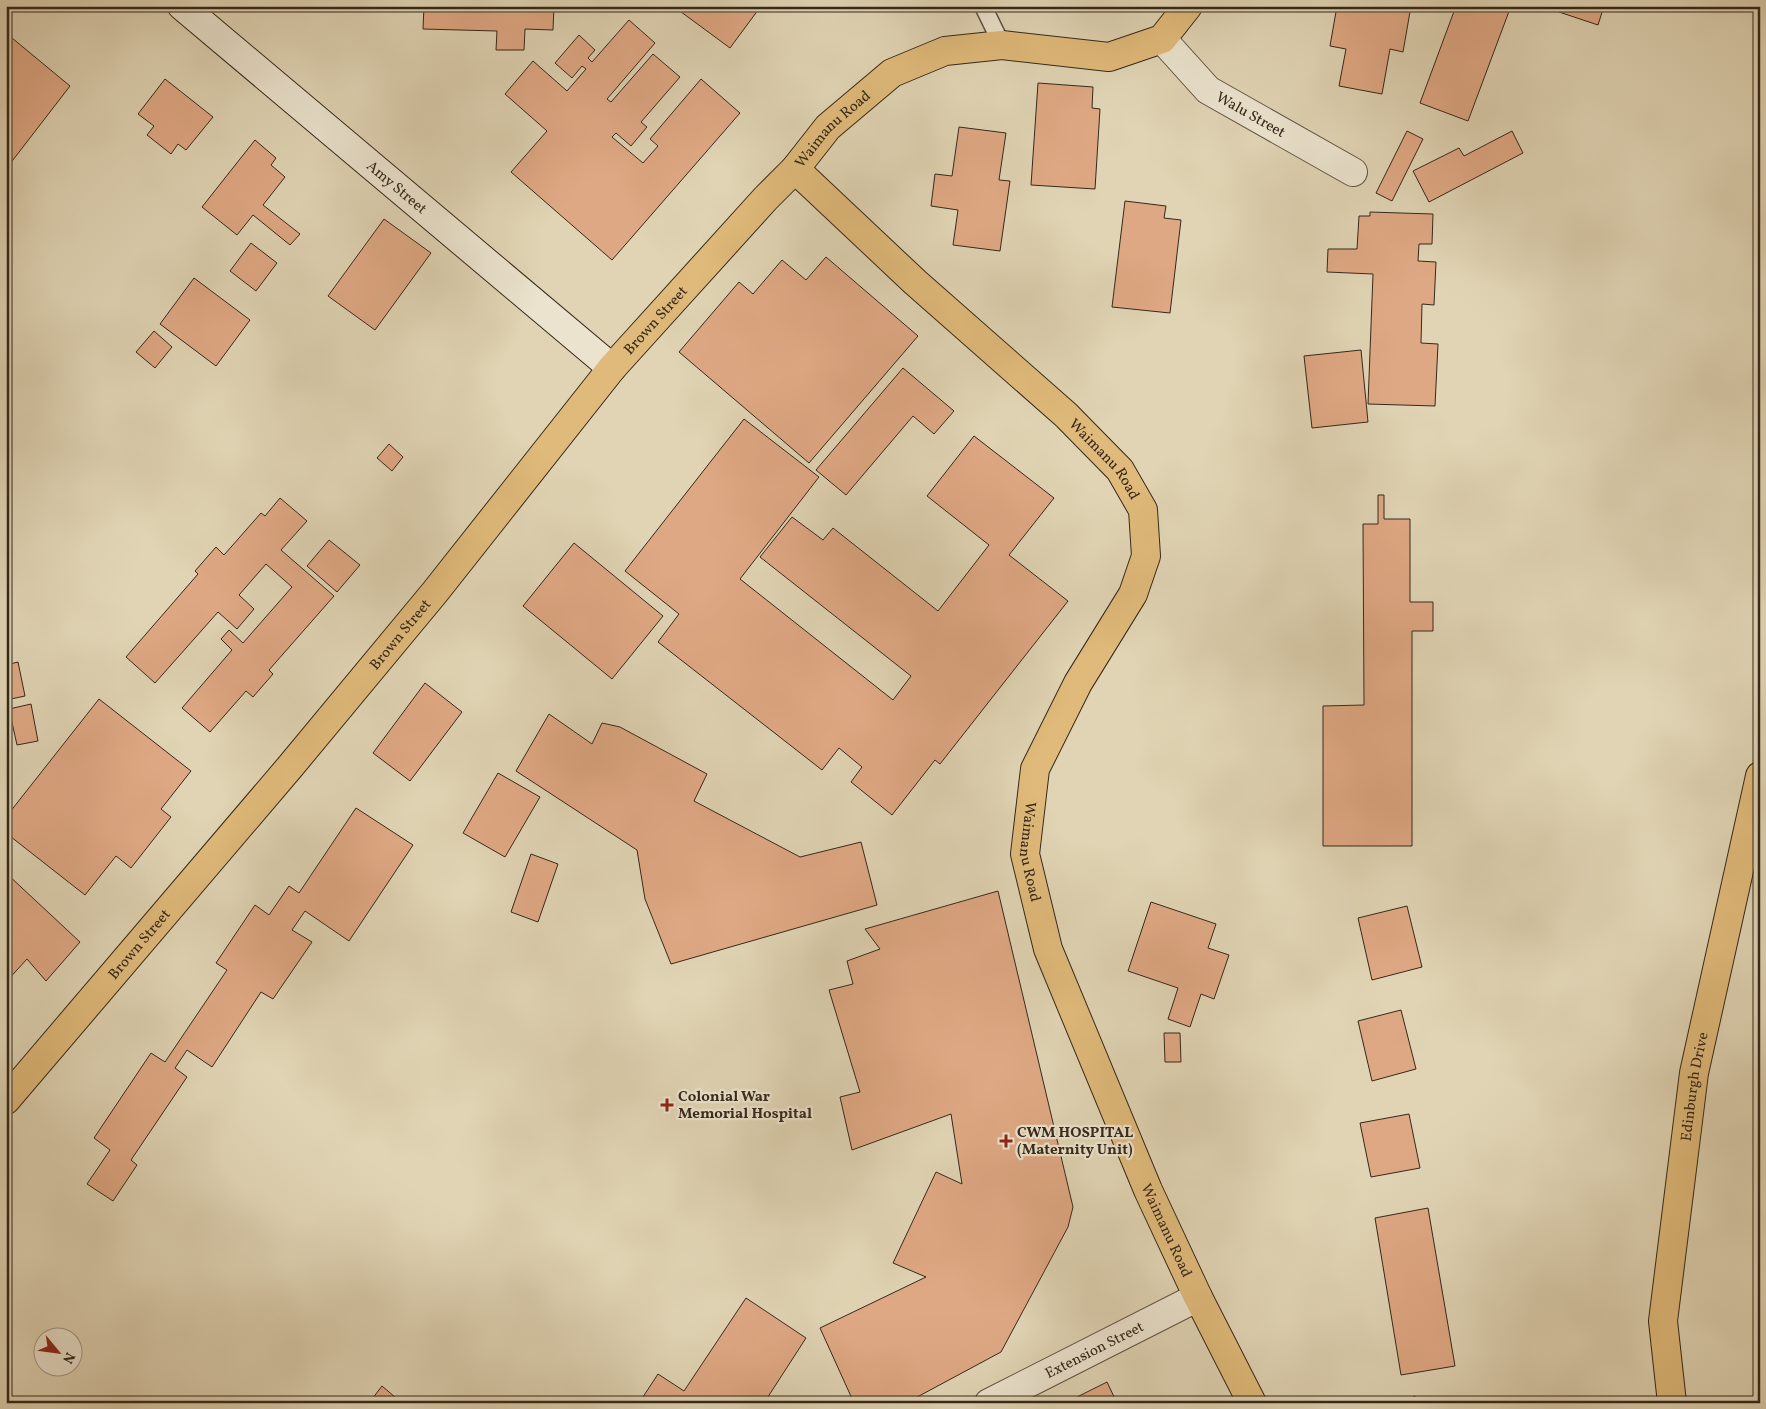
<svg xmlns="http://www.w3.org/2000/svg" width="1766" height="1409" font-family="Vollkorn,serif">
<style>
.building{fill:#dfa884;stroke:#35281a}
.lines{fill:none;stroke-linecap:round;stroke-linejoin:round}
.service-casing{stroke:#605340;stroke-width:19}
.minor-casing{stroke:#605340;stroke-width:30}
.secondary-casing{stroke:#35281a;stroke-width:30}
.primary-casing{stroke:#35281a;stroke-width:30}
.trunk-casing{stroke:#35281a;stroke-width:30}
.service{stroke:#ebe3ce;stroke-width:16}
.minor{stroke:#ebe3ce;stroke-width:28}
.secondary{stroke:#ebe3ce;stroke-width:28}
.primary{stroke:#e0ba7a;stroke-width:28}
.trunk{stroke:#e0ba7a;stroke-width:28}
.poi-dot{fill:#8f2418;stroke:#ebe3ce;stroke-width:2}
.labels{text-anchor:middle;stroke-width:4.5;stroke-linejoin:round;paint-order:stroke}
.street-label{font-size:15px;fill:#35281a;stroke:#ebe3ce}
.poi-label{font-size:15px;font-weight:bold;fill:#35281a;stroke:#ebe3ce;text-anchor:start}
</style>
<rect width="100%" height="100%" fill="#e0d4b4"/>
<filter id="stains"><feTurbulence type="fractalNoise" baseFrequency=".004" numOctaves="4"/><feColorMatrix values="0 0 0 0 .2 0 0 0 0 .09 0 0 0 0 .02 0 0 0 .5 -.17"/></filter>
<radialGradient id="worn" r=".72"><stop offset=".6" stop-color="#630" stop-opacity="0"/><stop offset="1" stop-color="#630" stop-opacity=".3"/></radialGradient>
<!-- building -->
<path class="building" d="M424,6H554L553,30L525,29L524,50H496L497,31L423,29Z
M673,6H761L730,48Z
M1337,6H1411L1403,52L1390,49L1382,94L1339,86L1346,49L1330,46Z
M1456,6H1511L1468,121L1420,103Z
M1541,6H1604L1598,25Z
M629,20L655,43L607,99L611,102L653,54L680,77L641,122L647,127L631,146L616,133L612,137L643,163L658,146L650,139L701,79L740,113L612,260L511,172L547,131L505,94L533,61L567,91L586,69L582,66L572,78L555,63L579,35L595,50L588,58L592,62Z
M6,33L70,86L6,169Z
M165,79L213,117L186,150L178,144L171,154L147,135L154,126L138,114Z
M1038,83L1093,87L1092,108L1100,109L1095,189L1031,185Z
M959,127L1006,133L999,180L1010,181L1000,251L953,245L958,210L931,206L935,174L952,176Z
M1407,131L1423,139L1392,201L1376,193Z
M1512,131L1523,153L1429,202L1413,171L1459,148L1464,156Z
M255,140L276,158L271,165L285,177L263,205L300,234L290,245L253,215L237,235L202,207Z
M1125,201L1166,206L1164,218L1181,220L1170,313L1112,307Z
M1370,212L1433,214L1432,244H1419L1418,261L1436,262L1434,305L1422,304L1421,343L1438,344L1435,406L1368,404L1373,274L1327,272L1328,249H1357L1359,216H1370Z
M384,219L431,253L375,330L328,296Z
M251,243L277,263L256,291L230,271Z
M826,257L918,336L809,463L679,352L739,282L753,294L782,260L806,280Z
M194,278L250,320L216,366L160,324Z
M154,331L172,347L155,368L136,352Z
M1361,350L1368,422L1312,428L1304,356Z
M903,368L954,411L934,434L913,416L846,495L816,470Z
M744,419L819,477L740,579L893,700L911,676L760,557L792,517L823,540L833,528L938,611L989,545L927,496L974,436L1054,498L1009,555L1068,601L940,764L935,760L892,815L851,782L862,767L839,748L822,770L658,642L679,614L625,571Z
M389,444L403,457L392,471L377,458Z
M1378,495H1384V519H1410V602H1433V631H1412V846H1323V706L1364,705L1363,524H1378Z
M280,498L307,521L281,550L334,596L269,670L273,674L253,697L246,691L210,732L182,708L232,650L221,639L229,630L243,643L292,587L266,564L239,595L254,609L237,629L218,612L155,683L126,657L198,574L195,571L216,547L224,555L261,513L265,516Z
M329,540L360,565L337,592L307,566Z
M574,543L663,616L612,679L523,606Z
M18,662L25,696L6,700V665Z
M425,683L462,712L410,781L373,753Z
M99,699L191,771L161,809L171,817L131,868L116,856L85,895L6,833V817Z
M31,704L38,741L17,745L9,709Z
M549,714L592,744L602,723L620,727L707,774L694,801L800,857L861,842L877,905L671,964L645,899L637,850L516,771Z
M498,773L540,797L505,857L463,833Z
M356,808L413,845L349,941L305,911L292,930L312,942L273,999L261,992L212,1067L187,1050L175,1068L187,1077L131,1160L137,1165L113,1201L87,1184L110,1150L94,1138L151,1053L165,1062L227,970L216,963L255,905L269,915L289,886L299,893Z
M531,854L558,864L538,922L511,912Z
M6,873L80,942L46,981L27,959L6,982Z
M998,891L1073,1207L1068,1227L1001,1352L906,1403H854L820,1328L926,1277L893,1263L936,1172L962,1184L951,1114L852,1150L840,1097L860,1092L829,990L853,984L847,961L880,949L865,929Z
M1151,902L1216,924L1208,948L1229,955L1214,999L1201,994L1190,1027L1168,1019L1178,988L1128,971Z
M1407,906L1422,967L1372,980L1358,918Z
M1401,1010L1416,1069L1372,1081L1358,1021Z
M1164,1033H1180L1181,1062H1165Z
M1409,1114L1420,1168L1371,1177L1360,1123Z
M1428,1208L1455,1366L1401,1375L1375,1218Z
M746,1298L806,1338L764,1403H639L658,1374L684,1391Z
M1107,1382L1117,1403H1080L1077,1397Z
M382,1386L402,1403H369Z
M1414,1396L1426,1403H1410Z"/>
<g class="lines">
<!-- service casing -->
<g class="service-casing">
<path id="service" d="M983,6L1002,45"/>
</g>
<!-- minor casing -->
<g class="minor-casing">
<g id="minor">
<path id="s1" d="M1162,39L1208,90L1353,172"/>
<path id="s2" d="M989,1403L1198,1297"/>
</g>
</g>
<!-- secondary casing -->
<g class="secondary-casing">
<g id="secondary">
<path id="s3" d="M182,6L612,368"/>
</g>
</g>
<!-- primary casing -->
<g class="primary-casing">
<g id="primary">
<path id="s4" d="M795,169L915,282L1066,415L1120,470L1143,510L1146,556L1133,594L1078,683L1035,769L1025,854L1048,949L1148,1190L1198,1297L1252,1403"/>
<path id="s5" d="M6,1100L289,768L435,592L612,368L766,198L795,169L828,127L892,73L945,51L1002,45L1109,57L1162,39L1188,6"/>
</g>
</g>
<!-- trunk casing -->
<g class="trunk-casing">
<g id="trunk">
<path id="s6" d="M1672,1403L1663,1321L1694,1073L1760,776"/>
</g>
</g>
<!-- service -->
<use href="#service" class="service"/>
<!-- minor -->
<use href="#minor" class="minor"/>
<!-- secondary -->
<use href="#secondary" class="secondary"/>
<!-- primary -->
<use href="#primary" class="primary"/>
<!-- trunk -->
<use href="#trunk" class="trunk"/>
</g>
<!-- markers -->
<g class="poi-dot">
<path d="M664.5 1097.5h5v5h5v5h-5v5h-5v-5h-5v-5h5z"/>
<path d="M1003.5 1133.5h5v5h5v5h-5v5h-5v-5h-5v-5h5z"/>
</g>
<g class="labels">
<!-- street labels -->
<g class="street-label">
<text dy="5" stroke="none"><textPath href="#s1" startOffset="118">Walu Street</textPath></text>
<text dy="5" stroke="none"><textPath href="#s5" startOffset="1276">Waimanu Road</textPath></text>
<text dy="5" stroke="none"><textPath href="#s3" startOffset="281">Amy Street</textPath></text>
<text dy="5" stroke="none"><textPath href="#s5" startOffset="1015">Brown Street</textPath></text>
<text dy="5" stroke="none"><textPath href="#s4" startOffset="425">Waimanu Road</textPath></text>
<text dy="5" stroke="none"><textPath href="#s5" startOffset="610">Brown Street</textPath></text>
<text dy="5" stroke="none"><textPath href="#s4" startOffset="860">Waimanu Road</textPath></text>
<text dy="5" stroke="none"><textPath href="#s5" startOffset="205">Brown Street</textPath></text>
<text dy="5" stroke="none"><textPath href="#s6" startOffset="319">Edinburgh Drive</textPath></text>
<text dy="5" stroke="none"><textPath href="#s4" startOffset="1265">Waimanu Road</textPath></text>
<text dy="5" stroke="none"><textPath href="#s2" startOffset="118">Extension Street</textPath></text>
</g>
<!-- poi labels -->
<g class="poi-label">
<text x="678" y="1101">Colonial War<tspan x="678" dy="17">Memorial Hospital</tspan></text>
<text x="1017" y="1137">CWM HOSPITAL<tspan x="1017" dy="17">(Maternity Unit)</tspan></text>
</g>
</g>
<!-- margin -->
<rect width="1766" height="1409" fill="none" stroke="#e0d4b4" stroke-width="25"/>
<rect x="8" y="8" width="1751" height="1394" fill="none" stroke="#35281a" stroke-width="2.5"/>
<rect x="12" y="12" width="1741" height="1384" fill="none" stroke="#35281a"/>
<!-- north arrow -->
<g transform="translate(58 1352) rotate(119)"><circle r="24" fill="#ebe3ce" stroke="#a29886"/>
<path d="M0-4L9 19L0 12L-9 19Z" fill="#8f2418"/>
<text y="-8" font-size="14" font-weight="bold" text-anchor="middle" fill="#35281a">N</text>
</g>
<rect width="100%" height="100%" filter="url(#stains)"/>
<rect width="100%" height="100%" fill="url(#worn)"/>
</svg>
